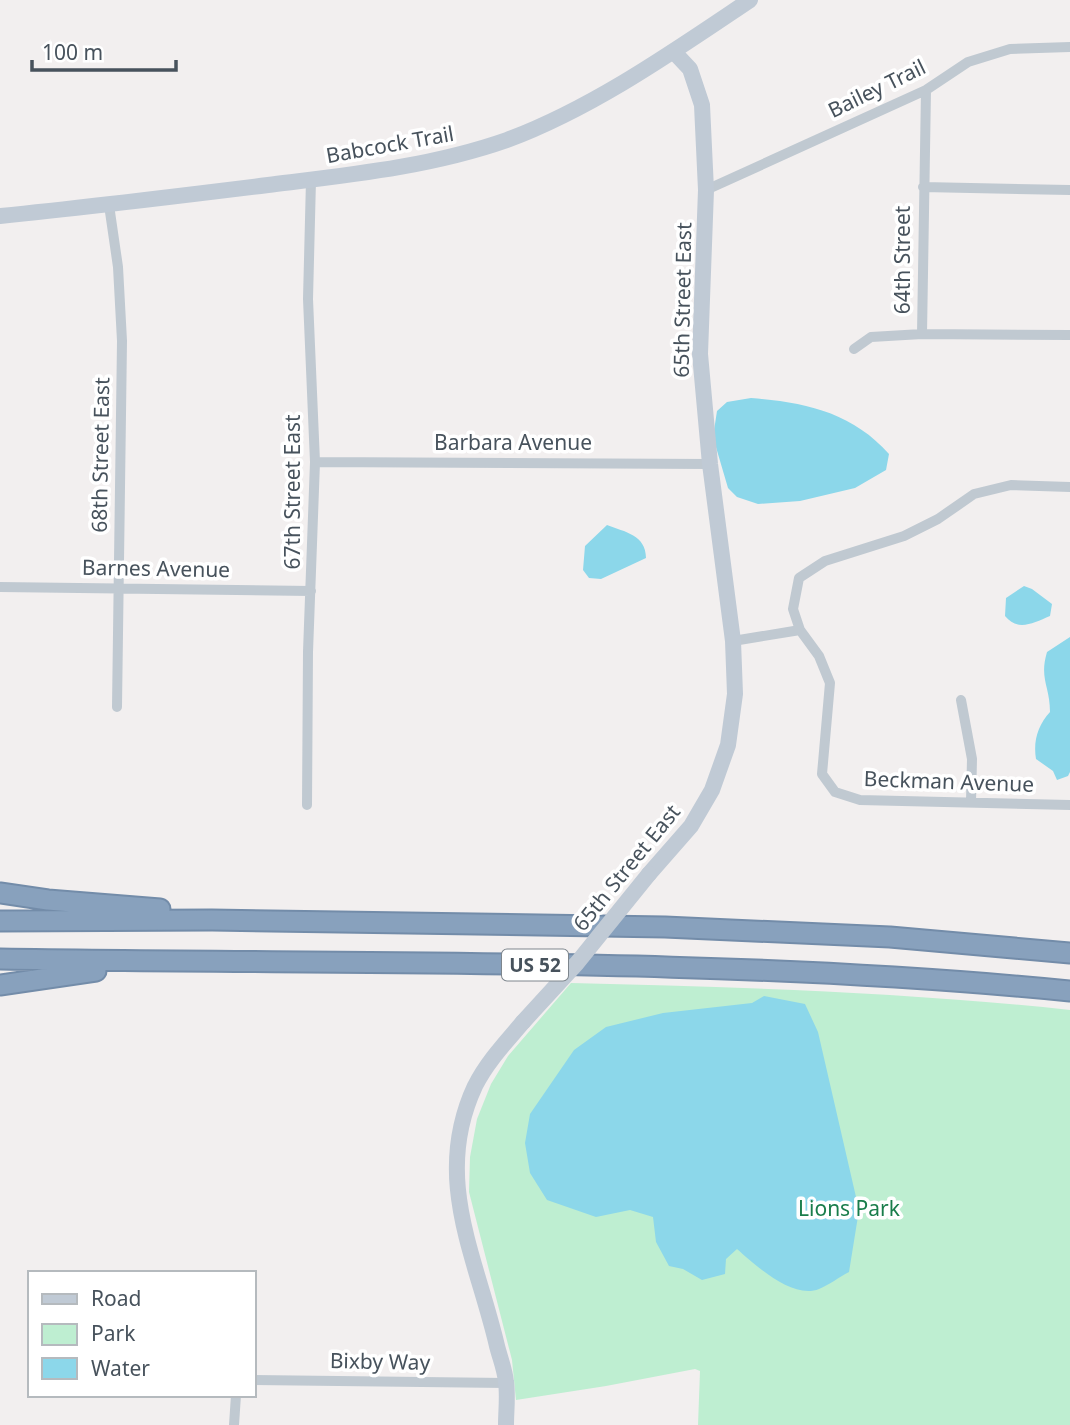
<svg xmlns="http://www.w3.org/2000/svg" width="1070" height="1425" font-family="'Noto Sans',sans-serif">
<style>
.green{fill:#beeed1}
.water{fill:#8cd7ea}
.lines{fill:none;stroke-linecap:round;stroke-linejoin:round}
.highway-casing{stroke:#738ca9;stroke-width:23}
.street{stroke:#c0c9d1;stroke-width:10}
.secondary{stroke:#c0cad5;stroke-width:16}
.highway{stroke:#88a1bd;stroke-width:19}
.secondary-bridge{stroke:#c0cad5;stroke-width:16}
.labels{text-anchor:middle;stroke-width:7;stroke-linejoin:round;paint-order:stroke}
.shield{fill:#fff;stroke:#7e868d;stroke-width:2}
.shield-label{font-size:19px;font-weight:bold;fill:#47525c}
.street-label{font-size:21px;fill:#47525c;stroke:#fff}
.park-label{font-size:21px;fill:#197d4b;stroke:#fff}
</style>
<rect width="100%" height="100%" fill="#f2efef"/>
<!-- green -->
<path class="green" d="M571,983C739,987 903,992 1070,1010V1425H698L700,1371L695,1369L606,1386L516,1400L512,1360L469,1192L470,1157L477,1119L491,1084L508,1056Z"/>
<!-- water -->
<path class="water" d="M751,398C804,402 852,412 889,454L886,470L855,488L800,501L758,504L737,497L728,488L713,437L717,411L727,402Z
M607,525C625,532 646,535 646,558L601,579L589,578L583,570L585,546Z
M1024,586L1032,589L1052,604L1050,616C1033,623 1018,632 1005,616L1006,598Z
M1070,637V772L1068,776L1057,780L1053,771L1036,759C1033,741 1038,725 1050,712C1050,686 1039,679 1047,652Z
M764,996L805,1004L818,1032L859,1210L849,1272C839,1277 829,1285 819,1289C793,1300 755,1265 737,1249L726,1259L725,1274L702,1280L683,1269L669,1266L656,1242L653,1217L630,1210L596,1217L547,1200L530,1173L525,1143L530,1114L574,1050L606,1027L663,1013L752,1003Z"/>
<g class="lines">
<!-- highway casing -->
<g class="highway-casing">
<path id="highway" d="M0,893L48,900L160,909
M0,921L212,920L665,927L890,937L1070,953
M0,959C357,965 715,956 1070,991
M0,985L96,971"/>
</g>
<!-- street -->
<path class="street" d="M923,187L1070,190
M706,190L926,90L968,62L1010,49L1070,47
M109,205L118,267L122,341L117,707
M922,334L926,90
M854,349L871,337L922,334L1070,335
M315,462L710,464
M1070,487L1011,485L974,494L938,519L904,536L825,561L799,578L793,609L800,630L819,656L830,683L822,774L835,792L860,800L1070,805
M0,587L311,591
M733,641L800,630
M961,700L972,759L971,802
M307,805L308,652L315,462L308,299L311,180
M254,1380L506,1383
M234,1425L236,1395"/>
<!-- secondary -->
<path class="secondary" d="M0,216C90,207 179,196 268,185C349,175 430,167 507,140C593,108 674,51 750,0
M649,874L691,826L712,790L728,745L735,694L733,641L710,464L700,354L706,190L702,105L690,69L674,52
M506,1425C506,1411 508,1396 506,1382C505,1370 500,1358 497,1346C476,1256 432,1178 475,1086C487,1062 506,1042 523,1022"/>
<!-- highway -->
<use href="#highway" class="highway"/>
<!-- secondary-bridge -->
<path class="secondary-bridge" d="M523,1022L577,963L649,874"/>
</g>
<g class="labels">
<!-- shield labels -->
<rect class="shield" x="502" y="949.5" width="66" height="31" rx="5"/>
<g class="shield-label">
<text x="535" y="972">US 52</text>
</g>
<!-- street labels -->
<g class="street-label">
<text transform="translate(877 89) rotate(-26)" y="7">Bailey Trail</text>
<text transform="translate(390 145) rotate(-10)" y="7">Babcock Trail</text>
<text transform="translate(903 260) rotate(-90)" y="7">64th Street</text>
<text transform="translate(683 300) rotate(-89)" y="7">65th Street East</text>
<text x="513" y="450">Barbara Avenue</text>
<text transform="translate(101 455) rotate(-89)" y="7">68th Street East</text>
<text transform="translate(293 492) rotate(-90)" y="7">67th Street East</text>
<text transform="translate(156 569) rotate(1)" y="7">Barnes Avenue</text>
<text transform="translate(949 782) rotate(2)" y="7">Beckman Avenue</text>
<text transform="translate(627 868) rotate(-51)" y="7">65th Street East</text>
<text transform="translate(380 1362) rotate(1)" y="7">Bixby Way</text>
</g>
<!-- park labels -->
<g class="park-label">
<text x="849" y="1216">Lions Park</text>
</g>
</g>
<!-- legend -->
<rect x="28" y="1271" width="228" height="126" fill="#ffffff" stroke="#b5babe" stroke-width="2"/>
<rect x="42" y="1294" width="35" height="10" fill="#c0cad5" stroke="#b5babe" stroke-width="2"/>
<text x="91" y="1306" font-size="21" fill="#47525c">Road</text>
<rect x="42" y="1324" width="35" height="21" fill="#beeed1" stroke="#b5babe" stroke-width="2"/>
<text x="91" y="1341" font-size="21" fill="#47525c">Park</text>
<rect x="42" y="1358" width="35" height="21" fill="#8cd7ea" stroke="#b5babe" stroke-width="2"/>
<text x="91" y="1376" font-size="21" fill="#47525c">Water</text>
<!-- scale -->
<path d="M32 60v10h144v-10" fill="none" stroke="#47525c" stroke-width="3.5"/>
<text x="42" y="60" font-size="21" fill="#47525c" stroke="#ffffff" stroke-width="5" paint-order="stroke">100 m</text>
</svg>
